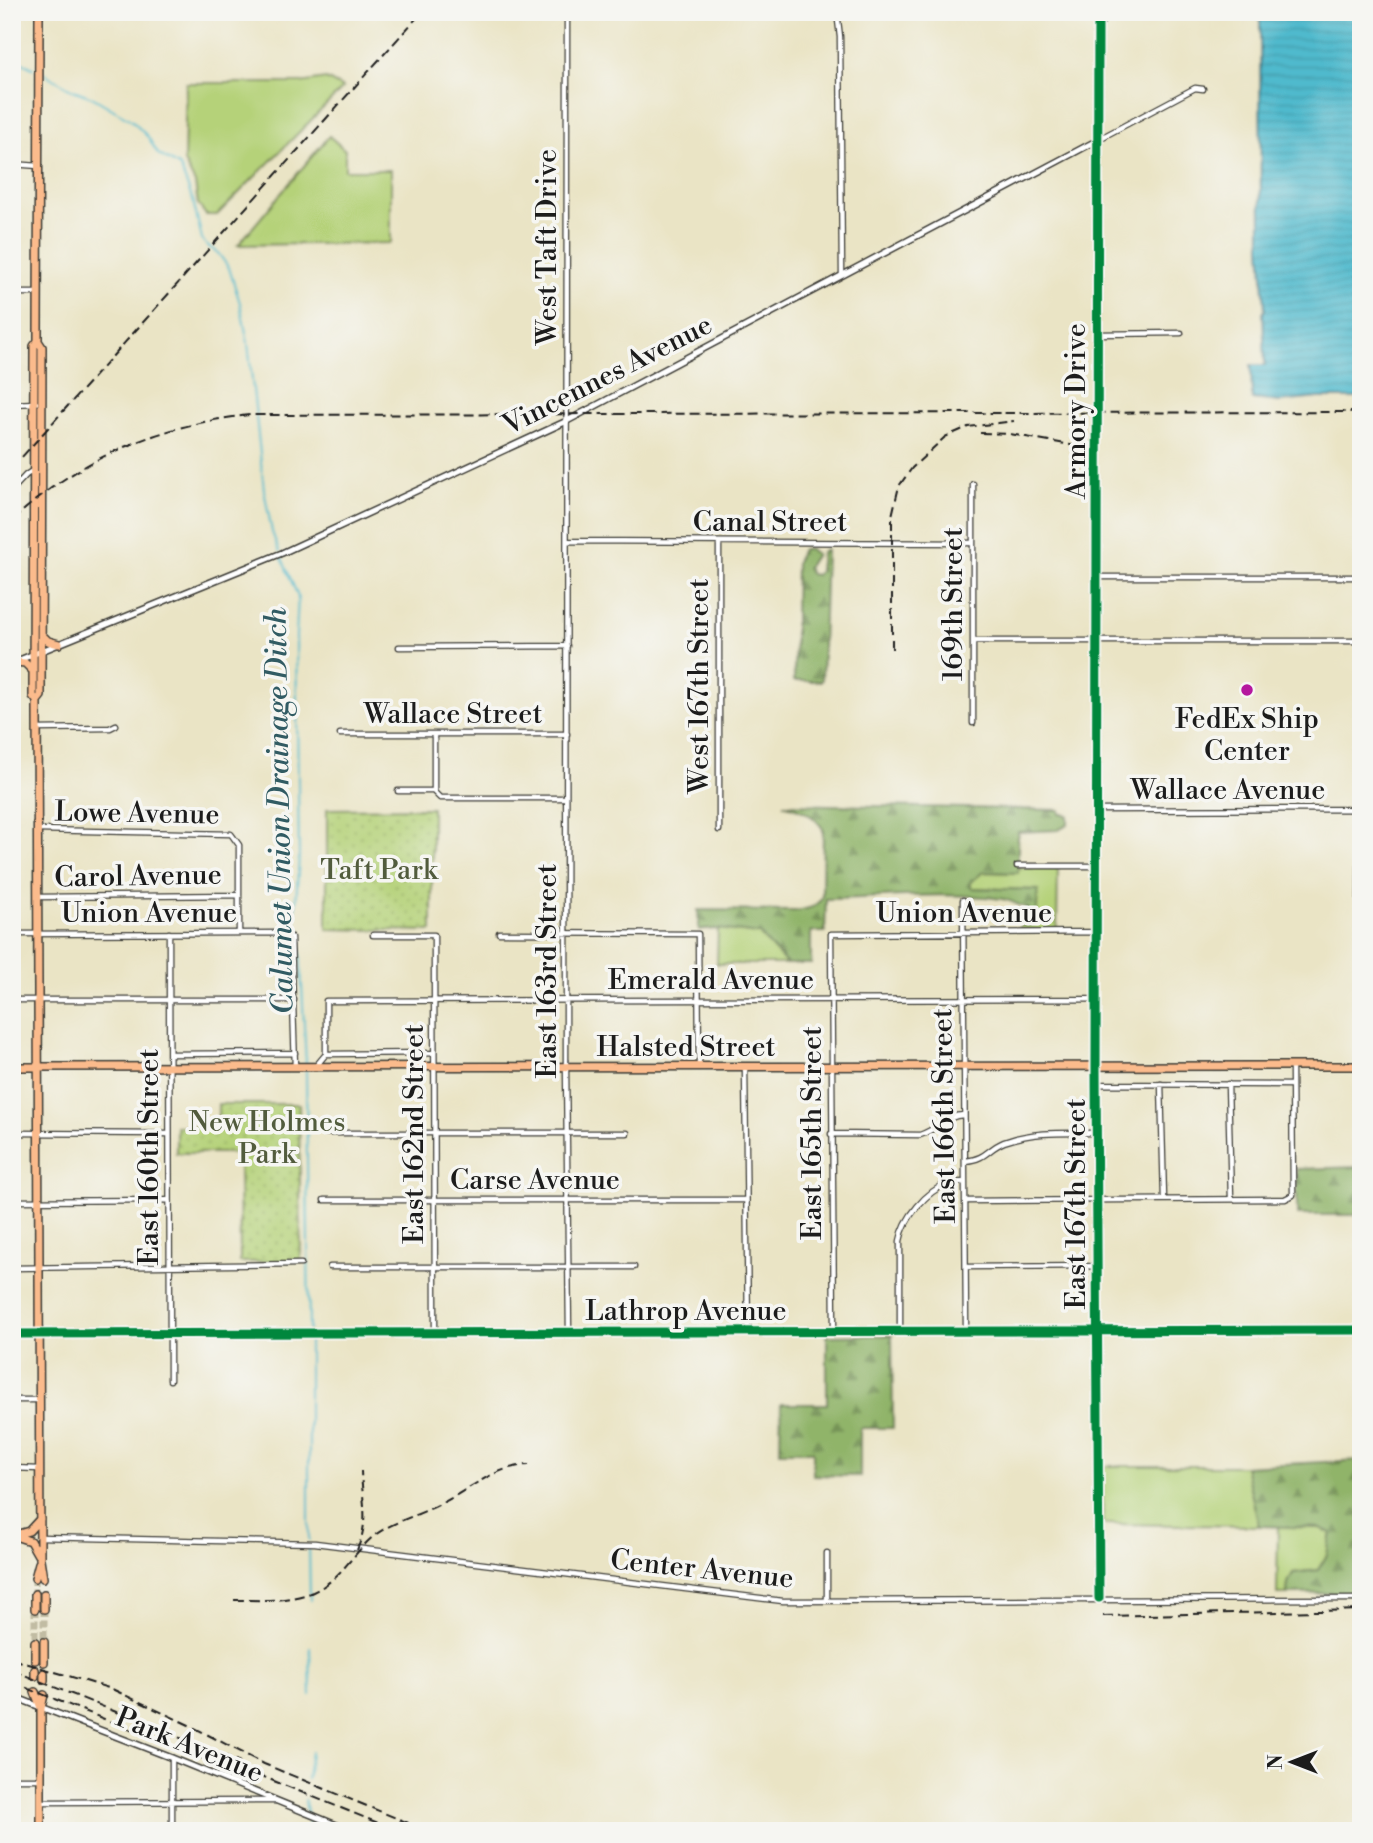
<svg xmlns="http://www.w3.org/2000/svg" width="1373" height="1843" font-family="'Libre Bodoni',serif">
<style>
.green{fill:#b5d279;stroke:#68774a;stroke-width:2}
.forest{fill:url(#forest-firs);stroke:#566842;stroke-width:2}
.park{fill:url(#park-dots);stroke:#68774a;stroke-width:2}
.water{fill:url(#water-rules);stroke:#366b74;stroke-width:2}
.lines{fill:none;stroke-linecap:round;stroke-linejoin:round}
.stream{stroke:#50bacd;stroke-width:2}
.primary-tunnel{stroke:#c1bca3;stroke-width:7;stroke-dasharray:7 3.5;stroke-linecap:butt}
.minor-casing{stroke:#3b3a35;stroke-width:7}
.tertiary-casing{stroke:#3b3a35;stroke-width:8}
.primary-casing{stroke:#3b3a35;stroke-width:10}
.minor{stroke:#fff;stroke-width:4.5}
.tertiary{stroke:#fff;stroke-width:5}
.primary{stroke:#fbbb8c;stroke-width:7}
.rail{stroke:#1c1c1c;stroke-width:2;stroke-dasharray:10 5;stroke-linecap:butt}
.cycleway-casing{stroke:#f6f6f2;stroke-width:13}
.cycleway{stroke:#00873e;stroke-width:9}
.poi-dot{fill:#b5179e;stroke:#f6f6f2;stroke-width:2.5}
.labels{text-anchor:middle;stroke-width:7;stroke-linejoin:round;paint-order:stroke}
.street-label{font-size:28px;fill:#1c1c1c;stroke:#f6f6f2}
.poi-label{font-size:28px;fill:#1c1c1c;stroke:#f6f6f2}
.park-label{font-size:28px;fill:#525c3d;stroke:#f6f6f2}
.water-label{font-size:30px;font-style:italic;fill:#315b63;stroke:#f6f6f2}
</style>
<defs>
<pattern id="forest-firs" width="22" height="20" patternUnits="userSpaceOnUse" patternTransform="scale(1.75)"><rect width="22" height="20" fill="#90b469"/><path d="M5 1l3.5 6h-7zM16 11l3.5 6h-7z" fill="#759256"/></pattern>
<pattern id="park-dots" width="8" height="8" patternUnits="userSpaceOnUse" patternTransform="scale(1.75)"><rect width="8" height="8" fill="#b5d279"/><path d="M2 2h.1M6 6h.1" fill="none" stroke="#9bb468" stroke-width="1.8" stroke-linecap="round"/></pattern>
<pattern id="water-rules" width="6" height="5" patternUnits="userSpaceOnUse" patternTransform="scale(1.75)"><rect width="6" height="5" fill="#50bacd"/><path d="M0 2.5h6" fill="none" stroke="#459faf"/></pattern>
</defs>
<rect width="100%" height="100%" fill="#f6f6f2"/>
<filter id="ink" filterUnits="userSpaceOnUse"><feTurbulence type="fractalNoise" baseFrequency=".0143" numOctaves="2"/><feDisplacementMap in="SourceGraphic" scale="14" xChannelSelector="R" yChannelSelector="G"/><feConvolveMatrix kernelMatrix="1 2 1 2 8 2 1 2 1" color-interpolation-filters="sRGB"/></filter>
<filter id="wash" filterUnits="userSpaceOnUse"><feTurbulence type="fractalNoise" baseFrequency=".00686" numOctaves="4" result="noise"/><feDisplacementMap in="SourceGraphic" scale="28" xChannelSelector="R" yChannelSelector="G"/><feGaussianBlur stdDeviation="1.57" result="paint"/><feColorMatrix in="noise" values="0 0 0 0 0 0 0 0 0 0 0 0 0 0 0 0 0 1.4 0 .05"/><feComposite in="paint" operator="in"/></filter>
<g filter="url(#wash)">
<rect width="100%" height="100%" fill="#eae4c5"/>
<!-- green -->
<path class="green" d="M326,79L343,88L217,215H206L198,204L195,183L184,162L186,83H300Z
M329,136L345,150V170H391V243L238,245Z
M1018,868H1058L1057,930H1020V923L1025,926L1038,890L971,888V882L983,872L1017,873Z
M718,929L759,934L787,964H717Z
M1102,1466H1245L1259,1526L1103,1524Z
M1278,1526L1320,1528L1331,1533L1327,1555L1318,1570L1293,1573L1288,1583L1287,1594H1277Z"/>
<!-- forest -->
<path class="forest" d="M802,549H809L816,554L807,568L810,574L816,575L819,571L821,552L826,549L822,681H794L796,562Z
M783,804L1060,810V814L1068,815V825L1058,830L1018,832V873L983,872L971,882V888L1038,890L1036,924L1025,926L1022,923L1023,913L1028,908C1018,906 1011,900 1002,899C945,891 884,898 826,899L825,932H811V964H787L759,934L718,929L699,930L698,910L795,911C806,909 817,908 822,897L823,829C813,814 801,809 783,804Z
M1361,1167V1215H1297V1169Z
M892,1335L893,1428H860V1476L813,1475V1451H780L781,1404H827V1336Z
M1361,1460V1593L1287,1594L1288,1583L1293,1573L1318,1570L1327,1555L1331,1533L1320,1528L1259,1526L1245,1466Z"/>
<!-- park -->
<path class="park" d="M432,808V931L327,929V809Z
M218,1104H299L301,1261L240,1262L239,1153H176V1126H218Z"/>
<!-- water -->
<path class="water" d="M1260,12H1361V398H1319L1280,402L1252,399L1251,365H1265L1263,313L1265,309L1261,247Z"/>
<g class="lines">
<!-- stream -->
<path class="stream" d="M12,58L33,68
M45,74L73,90L92,97L131,120L148,137L158,154L180,167L193,201L202,239L206,245L218,253L229,268L240,303L248,343L264,490L272,532L279,551
M281,556L298,597L296,636L299,856L295,919L300,947L306,1064
M306,1070L309,1330
M309,1336V1540
M309,1546L310,1600
M310,1647L311,1695
M307,1779L311,1752
M305,1800L310,1831"/>
</g>
</g>
<g filter="url(#ink)">
<g class="lines">
<!-- primary-tunnel -->
<path class="primary-tunnel" d="M35,1578V1594
M35,1609V1642
M44,1609V1642"/>
<!-- minor casing -->
<g class="minor-casing">
<path id="minor" d="M567,12L566,1067L569,1333
M837,12L840,37L842,274
M1098,12L1096,1067L1099,1598
M1099,139L1195,88L1203,89
M12,164L39,166
M12,293H38
M1098,334L1181,333
M12,404L36,403
M973,484V723
M12,490L26,475L32,471
M567,541L973,543
M1097,577H1355L1360,579L1361,629
M973,641H1361
M399,647L567,646
M1361,648L1359,922L1361,951
M37,729L110,728L116,725
M340,734H567
M434,734V792L440,798H566
M398,791H434
M1097,810L1359,809
M37,830L231,834L239,845V933
M719,830V542
M1017,866H1097
M38,897L239,895
M963,900L966,1331
M169,933L170,1380
M499,933L698,934L699,1066
M12,934L285,933L291,937L295,1067
M373,935H434L435,1333
M12,1000H294
M170,1054L295,1053
M326,1054L434,1053
M316,1066L326,1054V1001L1097,999
M745,1067L748,1333
M1097,1084L1292,1085
M1161,1084L1164,1199
M1228,1084L1231,1199
M12,1133L169,1134
M325,1133H627
M831,1134L920,1135C937,1130 946,1115 964,1115
M965,1161C987,1159 987,1149 1004,1142C1034,1131 1065,1133 1097,1133
M324,1200H746
M12,1201L169,1200
M966,1201L1285,1199L1293,1195L1292,1066
M330,1267H634
M966,1267L1098,1266
M12,1268L301,1264
M900,1331V1241C904,1218 926,1191 949,1183C954,1182 960,1182 965,1182
M834,1332L831,934L1097,932
M12,1334L1361,1330
M12,1400H39
M12,1468L39,1469
M40,1537L315,1543L783,1601L1361,1599
M827,1600V1553
M172,1758V1831
M12,1779H40
M41,1802L275,1801"/>
</g>
<!-- tertiary casing -->
<g class="tertiary-casing">
<path id="tertiary" d="M1098,30L1106,12
M17,661L282,553L567,421L1098,140
M12,1696L172,1758L351,1831"/>
</g>
<!-- primary casing -->
<g class="primary-casing">
<path id="primary" d="M38,341L34,346L33,696L37,701L40,1559L43,1578
M42,635L48,641L59,644
M14,662L25,663L33,671
M37,701L41,696L42,347L38,341L39,12
M12,1067L1361,1066
M15,1535L29,1531L40,1519
M15,1536L30,1541L38,1555
M35,1578L39,1563
M35,1594V1609
M44,1594V1609
M35,1642V1660
M44,1642V1662
M44,1673V1680
M35,1676V1670
M35,1692L41,1708
M41,1831V1708L44,1695"/>
</g>
<!-- minor -->
<use href="#minor" class="minor"/>
<!-- tertiary -->
<use href="#tertiary" class="tertiary"/>
<!-- primary -->
<use href="#primary" class="primary"/>
<!-- rail -->
<path class="rail" d="M980,433L1010,434L1082,447
M12,468L422,12
M12,521C77,458 162,424 250,415L1361,412
M892,649V516L899,486L912,468L945,437L968,427L1014,421
M357,1550C370,1520 362,1501 361,1471
M234,1600C260,1600 288,1602 313,1592C340,1580 353,1553 375,1535C394,1521 417,1516 438,1505C468,1491 494,1466 529,1465
M1103,1616L1361,1610
M12,1659L112,1689L189,1725L264,1764L428,1831
M12,1670L240,1762
M12,1682L236,1772
M229,1763L398,1831"/>
<!-- cycleway casing -->
<g class="cycleway-casing">
<path id="cycleway" d="M1098,12L1096,1067L1099,1598
M12,1334L1361,1330"/>
</g>
<!-- cycleway -->
<use href="#cycleway" class="cycleway"/>
</g>
</g>
<!-- markers -->
<circle class="poi-dot" cx="1247" cy="690" r="7"/>
<g class="labels">
<!-- street labels -->
<g class="street-label">
<text transform="translate(546 247) rotate(-90)" y="10">West Taft Drive</text>
<text transform="translate(607 374) rotate(-27)" y="10">Vincennes Avenue</text>
<text transform="translate(1075 411) rotate(-90)" y="10">Armory Drive</text>
<text x="770" y="531">Canal Street</text>
<text transform="translate(952 604) rotate(-90)" y="10">169th Street</text>
<text transform="translate(698 686) rotate(-90)" y="10">West 167th Street</text>
<text x="453" y="723">Wallace Street</text>
<text x="1228" y="799">Wallace Avenue</text>
<text transform="translate(137 812) rotate(1)" y="10">Lowe Avenue</text>
<text transform="translate(138 875) rotate(-1)" y="10">Carol Avenue</text>
<text x="149" y="922">Union Avenue</text>
<text x="964" y="922">Union Avenue</text>
<text transform="translate(546 971) rotate(-90)" y="10">East 163rd Street</text>
<text x="711" y="989">Emerald Avenue</text>
<text x="686" y="1056">Halsted Street</text>
<text transform="translate(943 1116) rotate(-91)" y="10">East 166th Street</text>
<text transform="translate(811 1133) rotate(-90)" y="10">East 165th Street</text>
<text transform="translate(413 1134) rotate(-90)" y="10">East 162nd Street</text>
<text transform="translate(148 1157) rotate(-90)" y="10">East 160th Street</text>
<text x="535" y="1189">Carse Avenue</text>
<text transform="translate(1075 1204) rotate(-90)" y="10">East 167th Street</text>
<text x="686" y="1320">Lathrop Avenue</text>
<text transform="translate(702 1568) rotate(6)" y="10">Center Avenue</text>
<text transform="translate(190 1744) rotate(22)" y="10">Park Avenue</text>
</g>
<!-- poi labels -->
<g class="poi-label">
<text x="1247" y="728">FedEx Ship<tspan x="1247" dy="32">Center</tspan></text>
</g>
<!-- park labels -->
<g class="park-label">
<text x="379" y="879">Taft Park</text>
<text x="267" y="1131">New Holmes<tspan x="267" dy="32">Park</tspan></text>
</g>
<!-- water labels -->
<g class="water-label">
<text transform="translate(279 811) rotate(-91)" y="10">Calumet Union Drainage Ditch</text>
</g>
</g>
<!-- margin -->
<rect width="1373" height="1843" fill="none" stroke="#f6f6f2" stroke-width="42"/>
<!-- north arrow -->
<g transform="translate(1292 1762) rotate(270)" stroke="#f6f6f2" stroke-width="5" paint-order="stroke">
<path d="M0-5L12 26L0 18L-12 26Z" fill="#1c1c1c"/>
<text y="-10" font-size="19" font-weight="bold" text-anchor="middle" fill="#1c1c1c">N</text>
</g>
</svg>
